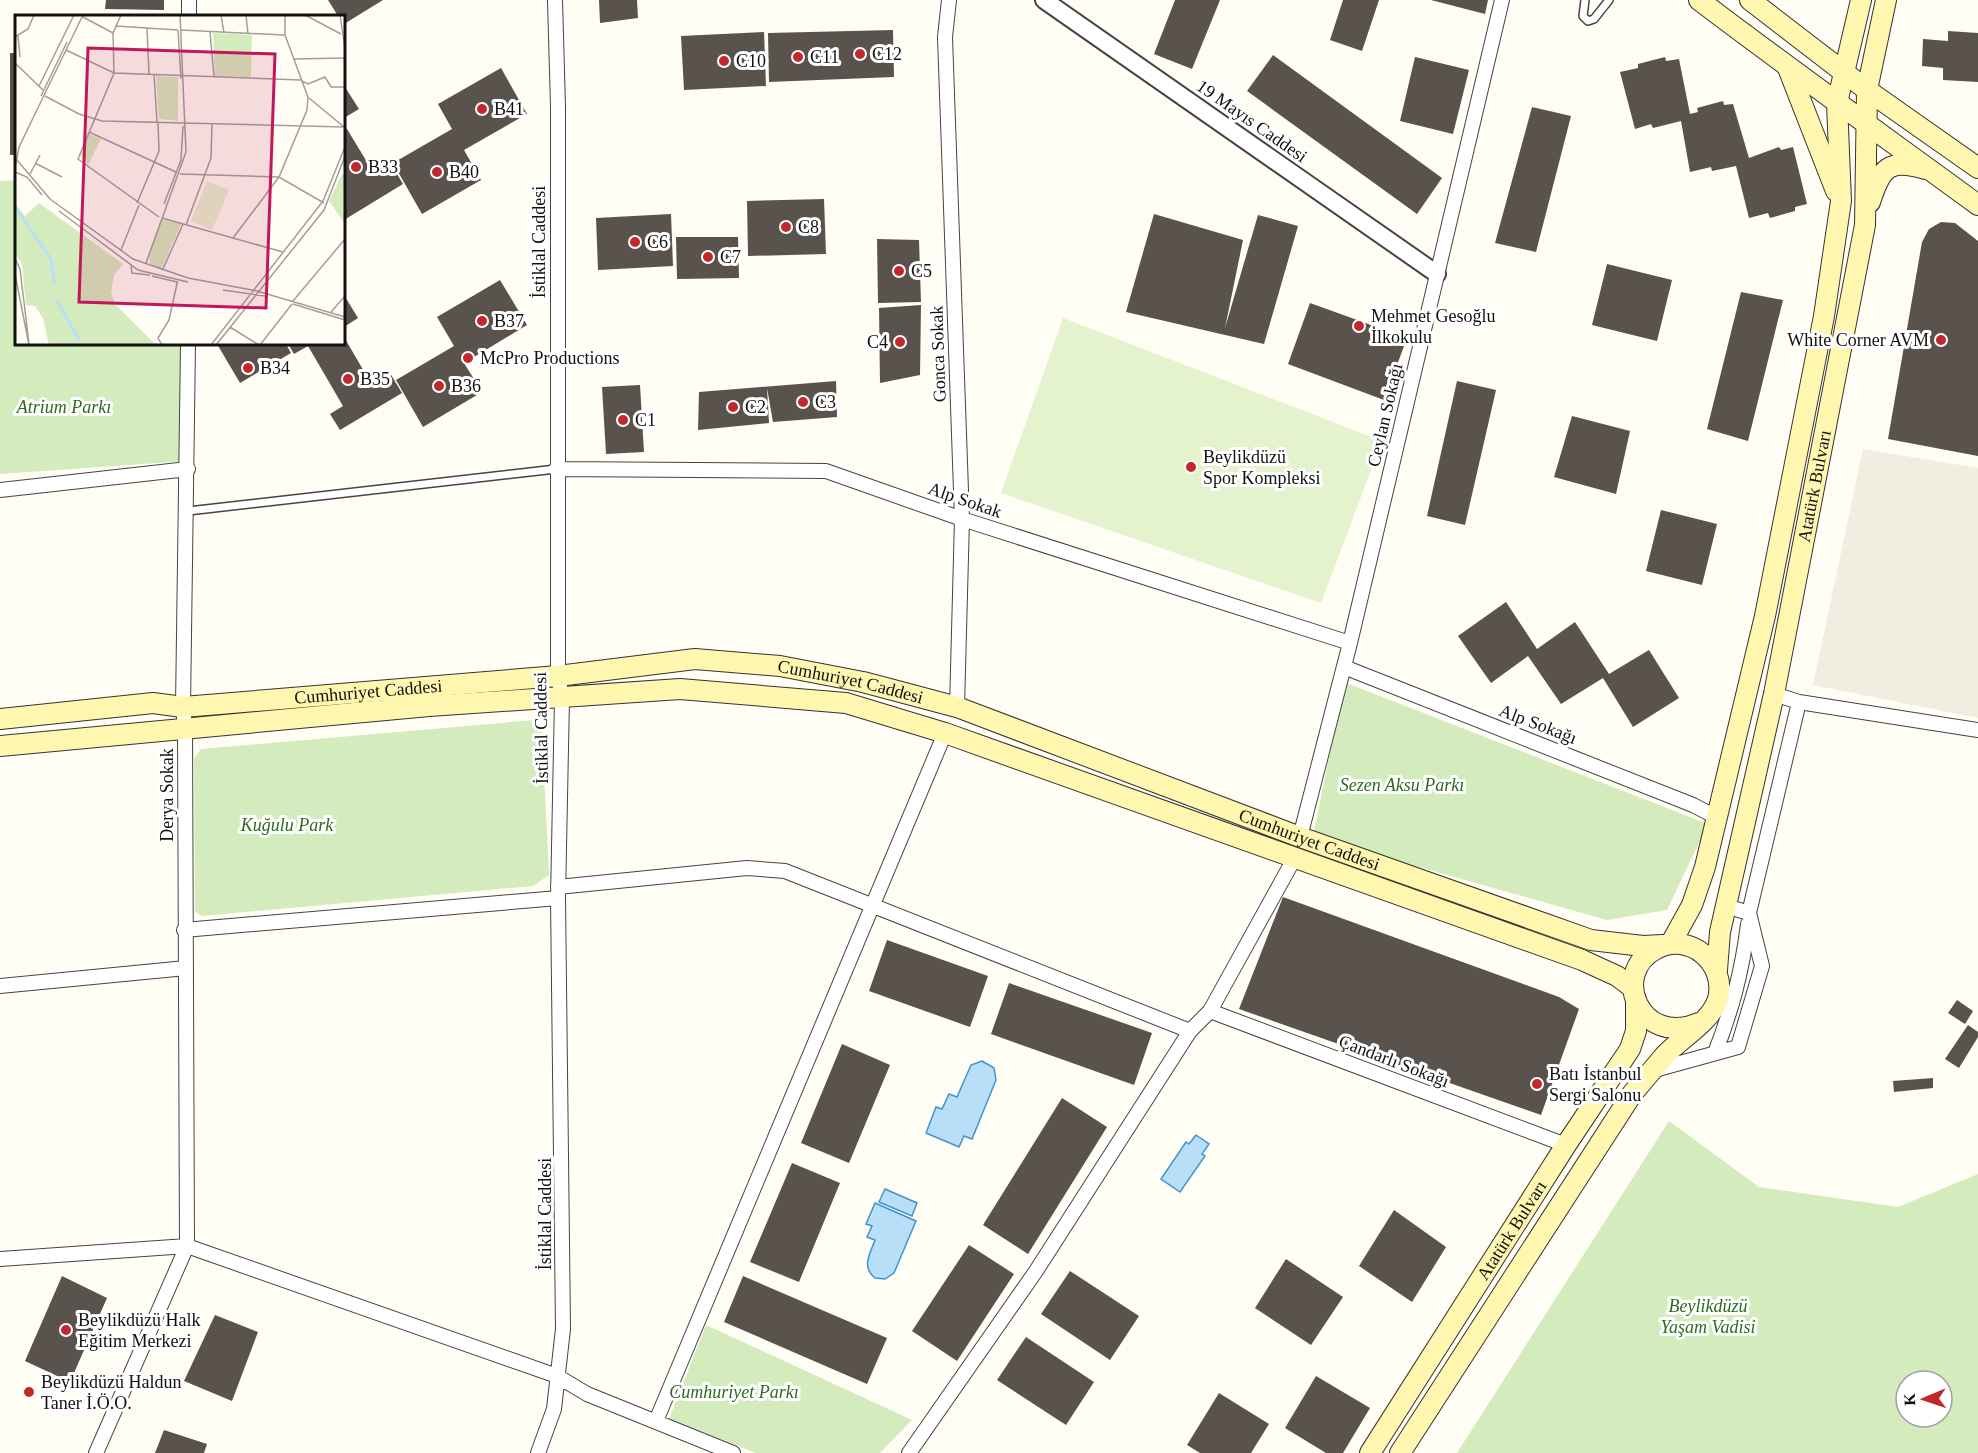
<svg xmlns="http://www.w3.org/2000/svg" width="1978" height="1453" font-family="'Times New Roman',serif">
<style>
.green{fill:#d4ebbd;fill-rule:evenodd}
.pitch{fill:#e5f2ce}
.plaza{fill:#f1ede1}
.water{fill:#b8dff7;stroke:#3f94ce;stroke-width:1.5}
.building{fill:#59524d}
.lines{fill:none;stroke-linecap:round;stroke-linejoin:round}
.service-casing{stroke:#444;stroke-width:10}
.minor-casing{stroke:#444;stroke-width:16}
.tertiary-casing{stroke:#444;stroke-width:20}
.secondary-casing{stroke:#333;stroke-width:22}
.service{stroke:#fff;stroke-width:7}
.minor{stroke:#fff;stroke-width:14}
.tertiary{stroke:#fff;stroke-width:16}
.secondary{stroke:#fff6af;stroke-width:20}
.poi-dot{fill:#c2272d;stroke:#fff;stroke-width:2}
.labels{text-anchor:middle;stroke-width:6;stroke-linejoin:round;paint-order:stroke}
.poi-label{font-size:18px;fill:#111;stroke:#fff;text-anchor:start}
.street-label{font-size:18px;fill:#111;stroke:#fff}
.park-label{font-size:18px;font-style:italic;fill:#2e6a1f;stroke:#fff}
.inset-river{fill:none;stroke:#b8dff7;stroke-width:3}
.inset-road{fill:none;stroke:#a09f99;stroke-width:1.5}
.view{fill:#c2185b;fill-opacity:0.15;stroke:#c2185b;stroke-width:3}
.inset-edge{fill:none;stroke:#111;stroke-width:3}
</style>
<rect width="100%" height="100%" fill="#fffdf4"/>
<!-- green -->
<path class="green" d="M16,180V344H183L186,461L0,474V181Z
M1344,682L1708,824L1667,910L1607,920L1313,837Z
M535,720L542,732L549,875L533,886L202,916L195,912L194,759L201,749Z
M1669,1121L1759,1187L1898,1207L1978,1174V1453H1457ZM1906,1381H1942V1417H1906Z
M706,1325L912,1420L880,1453H756L669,1419Z"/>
<!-- pitch -->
<path class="pitch" d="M1063,318L1382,441L1321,603L1001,493Z"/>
<!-- plaza -->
<path class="plaza" d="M1863,449L1978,468V718L1813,685Z"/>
<!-- water -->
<path class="water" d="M982,1061L994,1068L996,1080L972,1139L964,1136L959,1147L926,1133L936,1107L942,1109L949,1094L957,1097L971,1065Z
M1196,1135L1209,1144L1202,1154L1205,1156L1180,1192L1161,1179L1186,1142L1189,1144Z
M885,1189L917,1203L912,1216L879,1202Z
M875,1203L916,1221L894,1273L885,1279L875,1278C861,1267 870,1254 875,1240L867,1237L872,1226L866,1224Z"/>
<!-- building -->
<path class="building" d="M106,0H164V10L105,9Z
M328,0H383L344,24V16H338Z
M599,0H637L638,18L600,23Z
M1175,0H1220L1192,69L1154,54Z
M1343,0H1379L1362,51L1330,40Z
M1431,0H1488L1485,14Z
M893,30L894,77L769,82L768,33Z
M1948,31L1978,33V82L1943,80V68L1922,66L1923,39L1948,41Z
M764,32L766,86L684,90L681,36Z
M10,53H16V155H10Z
M1273,55L1442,178L1417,214L1247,91Z
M1415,57L1469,70L1453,134L1400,121Z
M1665,57L1666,61L1679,59L1690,114L1698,112L1697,108L1723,101L1724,105L1733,104L1749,158L1779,147L1781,150L1793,147L1807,204L1795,207V211L1770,218L1768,213L1749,218L1736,166L1712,171L1711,167L1690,172L1681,121L1653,128L1651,124L1635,129L1620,72L1638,68V64Z
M501,68L527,114L464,150L481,180L422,214L393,163L452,129L438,104Z
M345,87L359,109L344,118V88Z
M1532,107L1571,116L1536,252L1495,243Z
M344,124L373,172L390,162L403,184L344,220Z
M824,199L826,254L748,256L747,201Z
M671,214L673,266L598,270L596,218Z
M1154,214L1243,240L1225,328L1258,215L1298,226L1264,344L1126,312Z
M1941,222L1955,223L1978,241V456L1888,439L1922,242L1929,229Z
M676,237H738L739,278L677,279Z
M877,239L919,240L921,302L878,303Z
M1607,264L1672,280L1657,341L1592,325Z
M500,280L527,325L464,363L482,392L423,427L396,380L454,346L437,317Z
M1741,292L1783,300L1748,441L1707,429Z
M344,295L358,318L344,327Z
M1310,303L1407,338L1384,400L1288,364Z
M921,305L920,375L880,383L879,308Z
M344,337L372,385L390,373L402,393L340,430L330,414L343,406L308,346L294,354L288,344H344Z
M217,344H286L291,353L240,383Z
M836,381L837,417L773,422L767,388L769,423L698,430L699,392Z
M1457,381L1496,390L1465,525L1427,516Z
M640,385L644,452L606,454L602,387Z
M1572,416L1630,431L1616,494L1554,477Z
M1661,510L1717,524L1702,585L1646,571Z
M1506,602L1537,649L1575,622L1609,674L1649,650L1679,698L1633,727L1603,678L1561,704L1528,656L1491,683L1458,636Z
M1283,897L1559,997L1579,1009L1541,1115L1239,1009Z
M887,940L988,976L970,1027L869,991Z
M1009,983L1152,1033L1134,1085L991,1034Z
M1957,1000L1973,1011L1965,1024L1948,1013Z
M1968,1025L1978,1032V1037L1959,1068L1945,1059Z
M842,1044L890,1065L849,1163L801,1143Z
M1933,1078V1088L1894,1092L1893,1081Z
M1062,1098L1107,1127L1028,1254L983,1225Z
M792,1163L840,1183L799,1282L750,1262Z
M1394,1210L1446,1247L1412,1302L1359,1266Z
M969,1245L1014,1274L957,1361L912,1331Z
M1286,1259L1343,1297L1311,1345L1255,1308Z
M1070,1271L1139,1316L1110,1360L1041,1314Z
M62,1276L107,1298L70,1382L25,1361Z
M743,1276L887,1338L867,1384L724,1322Z
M215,1315L258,1332L232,1401L184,1381Z
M1026,1337L1094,1382L1066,1425L997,1380Z
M1316,1376L1370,1408L1343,1453H1326L1285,1428Z
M1219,1393L1269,1424L1251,1453H1200L1187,1445Z
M164,1430L207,1444L204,1453H155Z"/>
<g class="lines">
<!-- service casing -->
<g class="service-casing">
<path id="service" d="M1585,0L1583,16L1588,21L1594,19L1609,0
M188,511L556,469"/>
</g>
<!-- minor casing -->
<g class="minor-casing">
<path id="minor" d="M949,0L945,37L962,519L957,707
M189,16V0
M556,469L826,471L962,519L1350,643
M0,490L188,469
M1344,667L1693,805L1718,818
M1774,694L1799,702L1978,730
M1300,837L1350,643L1502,0
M558,887L747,868L785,871L1190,1031
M1726,906L1749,913L1799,702
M184,930L558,898
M0,986L186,968
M1210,1011L1566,1145
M1715,1053C1732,1009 1742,972 1748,924
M1651,1071L1738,1047L1762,966L1749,913
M0,1259L187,1246L557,1376L587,1394L733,1453
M656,1421L945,733
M96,1453L187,1246L185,728L183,707L188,344
M538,1453L554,1409L563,1329L558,898L562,698L558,676V107L555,0
M909,1453L1036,1271L1190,1031L1210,1011L1294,859"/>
</g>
<!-- tertiary casing -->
<g class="tertiary-casing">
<path id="tertiary" d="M1044,0L1437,274"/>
</g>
<!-- secondary casing -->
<g class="secondary-casing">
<g id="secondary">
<path d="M1699,0C1791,70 1885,137 1978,205"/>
<path d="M1750,0L1867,90L1978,168"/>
<path d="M1788,68L1836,191"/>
<path d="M1870,202C1881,168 1888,158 1925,169"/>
<path id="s1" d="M0,719L153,703L183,707L558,676L695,659L780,666L863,682L957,707L1300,837L1591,940L1643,946L1662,945"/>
<path d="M0,746L429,706L680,689L846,703L945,733L1582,960L1617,976L1633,988"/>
<path d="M1671,943L1692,905L1705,867L1765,616L1824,316L1841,201L1837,103L1861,0"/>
<path id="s2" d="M1717,970L1720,932L1774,694L1865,225L1867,90L1886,0"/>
<path id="s3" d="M1370,1453L1566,1145L1630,1049L1636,1031V1002"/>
<path d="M1400,1453L1632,1094C1643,1081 1654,1068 1665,1055C1681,1038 1711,1022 1718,999C1727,963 1689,931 1656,949C1609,973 1640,1048 1699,1023"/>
</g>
</g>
<!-- service -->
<use href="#service" class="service"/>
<!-- minor -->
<use href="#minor" class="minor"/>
<!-- tertiary -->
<use href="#tertiary" class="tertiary"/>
<!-- secondary -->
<use href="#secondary" class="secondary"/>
</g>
<!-- markers -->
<g class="poi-dot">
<circle cx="860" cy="54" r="6"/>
<circle cx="798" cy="57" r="6"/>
<circle cx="724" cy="61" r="6"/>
<circle cx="482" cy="109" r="6"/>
<circle cx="356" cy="167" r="6"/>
<circle cx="437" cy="172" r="6"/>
<circle cx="786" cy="227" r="6"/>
<circle cx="635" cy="242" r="6"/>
<circle cx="708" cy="257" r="6"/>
<circle cx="899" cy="271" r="6"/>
<circle cx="482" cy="321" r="6"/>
<circle cx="1359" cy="326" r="6"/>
<circle cx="1941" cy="340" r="6"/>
<circle cx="900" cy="342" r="6"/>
<circle cx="468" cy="358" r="6"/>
<circle cx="248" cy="368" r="6"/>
<circle cx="348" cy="379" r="6"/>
<circle cx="439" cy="386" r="6"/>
<circle cx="803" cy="402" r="6"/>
<circle cx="733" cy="407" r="6"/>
<circle cx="623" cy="420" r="6"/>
<circle cx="1191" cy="467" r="6"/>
<circle cx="1537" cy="1084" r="6"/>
<circle cx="66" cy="1330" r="6"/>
<circle cx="29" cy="1392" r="6"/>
</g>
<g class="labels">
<!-- poi labels -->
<g class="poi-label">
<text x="872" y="60">C12</text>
<text x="810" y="63">C11</text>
<text x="736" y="67">C10</text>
<text x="494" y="115">B41</text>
<text x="368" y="173">B33</text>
<text x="449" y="178">B40</text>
<text x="798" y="233">C8</text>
<text x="647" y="248">C6</text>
<text x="720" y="263">C7</text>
<text x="911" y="277">C5</text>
<text x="1371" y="322">Mehmet Gesoğlu<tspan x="1371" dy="21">İlkokulu</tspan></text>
<text x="494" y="327">B37</text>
<text x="1929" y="346" text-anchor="end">White Corner AVM</text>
<text x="888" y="348" text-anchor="end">C4</text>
<text x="480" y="364">McPro Productions</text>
<text x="260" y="374">B34</text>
<text x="360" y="385">B35</text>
<text x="451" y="392">B36</text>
<text x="815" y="408">C3</text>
<text x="745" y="413">C2</text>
<text x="635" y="426">C1</text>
<text x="1203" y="463">Beylikdüzü<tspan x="1203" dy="21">Spor Kompleksi</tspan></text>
<text x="1549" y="1080">Batı İstanbul<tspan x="1549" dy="21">Sergi Salonu</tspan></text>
<text x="78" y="1326">Beylikdüzü Halk<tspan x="78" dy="21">Eğitim Merkezi</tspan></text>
<text x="41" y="1388">Beylikdüzü Haldun<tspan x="41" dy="21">Taner İ.Ö.O.</tspan></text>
</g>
<!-- street labels -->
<g class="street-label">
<text transform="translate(1252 121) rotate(35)" y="6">19 Mayıs Caddesi</text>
<text transform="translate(539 242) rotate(-90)" y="6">İstiklal Caddesi</text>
<text transform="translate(938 354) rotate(-92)" y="6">Gonca Sokak</text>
<text transform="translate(1385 415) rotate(-77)" y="6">Ceylan Sokağı</text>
<text dy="6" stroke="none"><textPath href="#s2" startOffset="494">Atatürk Bulvarı</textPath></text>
<text transform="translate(965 500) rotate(19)" y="6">Alp Sokak</text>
<text dy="6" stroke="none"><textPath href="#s1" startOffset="856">Cumhuriyet Caddesi</textPath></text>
<text dy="6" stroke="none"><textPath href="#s1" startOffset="370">Cumhuriyet Caddesi</textPath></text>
<text transform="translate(1538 724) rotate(21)" y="6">Alp Sokağı</text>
<text transform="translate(541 728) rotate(-91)" y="6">İstiklal Caddesi</text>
<text transform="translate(167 795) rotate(-90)" y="6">Derya Sokak</text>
<text dy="6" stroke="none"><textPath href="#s1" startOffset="1342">Cumhuriyet Caddesi</textPath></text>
<text transform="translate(1394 1061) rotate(21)" y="6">Çandarlı Sokağı</text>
<text transform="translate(545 1214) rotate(-90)" y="6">İstiklal Caddesi</text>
<text dy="6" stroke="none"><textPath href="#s3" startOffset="264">Atatürk Bulvarı</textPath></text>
</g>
<!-- park labels -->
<g class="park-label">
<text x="64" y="413">Atrium Parkı</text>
<text x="1402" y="791">Sezen Aksu Parkı</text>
<text x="287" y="831">Kuğulu Park</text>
<text x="1708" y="1312">Beylikdüzü<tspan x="1708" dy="21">Yaşam Vadisi</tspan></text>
<text x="734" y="1398">Cumhuriyet Parkı</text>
</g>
</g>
<!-- overview -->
<g transform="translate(15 15)">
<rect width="330" height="330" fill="#fffdf4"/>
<path d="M198,18L237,20L236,62L200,61ZM141,61L163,62V106L144,104ZM74,119L86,124L73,150L65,141ZM327,159L330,161V209L314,186ZM24,188L108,249L99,260L96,278L100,289L139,328L146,330H34L28,303L20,291L11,290L7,249L0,238V189L10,201ZM146,204L166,209L146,255L135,249L134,242Z" fill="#d4ebbd"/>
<path d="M192,166L214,175L197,215L176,206Z" fill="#e5f2ce"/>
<path class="inset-river" d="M0,192L36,244L40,269M42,285L64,325"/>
<path class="inset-road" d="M106,0L98,18L99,58L63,144L144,202M206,0L209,18M231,0L233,19M290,0L326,19M325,0L330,33M68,2L98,18M101,11L132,13M163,15L166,64M166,15L269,20M195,17L199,61M3,21L5,42M0,22L13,14L19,0M51,35L99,58L286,65M279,44L330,43M0,48L28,75M134,59L132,13L163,15M139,59L142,107M287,66L293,69L310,62L316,72H330M24,71L59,0M26,81L52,27M30,81L64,99L87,106L330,112M294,83L329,112M74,117L161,157M2,145L35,184L118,244L173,263L242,276L330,302M20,148L47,162M0,153L4,132L68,0M0,157L12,162L27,180M15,159L25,140M165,159L264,162L309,188M122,188L144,136L143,107M149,189L166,145L168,111M44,196L123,255L173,267M147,203L268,237M171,210L196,143L197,109M218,223L264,162L292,95L293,82L270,20V0M106,235L124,190M0,243L5,254L14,329M131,248L171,137L165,0M116,251L117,258L135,260M148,254L168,209M0,259L14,330M137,261L162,267M208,275L250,281M278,286L330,224M278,289L330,305M316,297L330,281M215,312L244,330M147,330L143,323L154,305L163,264M196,330L308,186L330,132M201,330L309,195L330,141M245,330L277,289"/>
<path class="view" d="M73,33L260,39L251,293L64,287Z"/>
<rect width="330" height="330" class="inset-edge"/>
</g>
<!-- north arrow -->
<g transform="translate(1924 1399) rotate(268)"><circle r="28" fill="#ffffff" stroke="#a0a0a0" stroke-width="1.5"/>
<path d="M0-4.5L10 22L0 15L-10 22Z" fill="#c2272d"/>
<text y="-9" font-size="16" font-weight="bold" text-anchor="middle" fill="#111111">K</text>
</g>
</svg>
